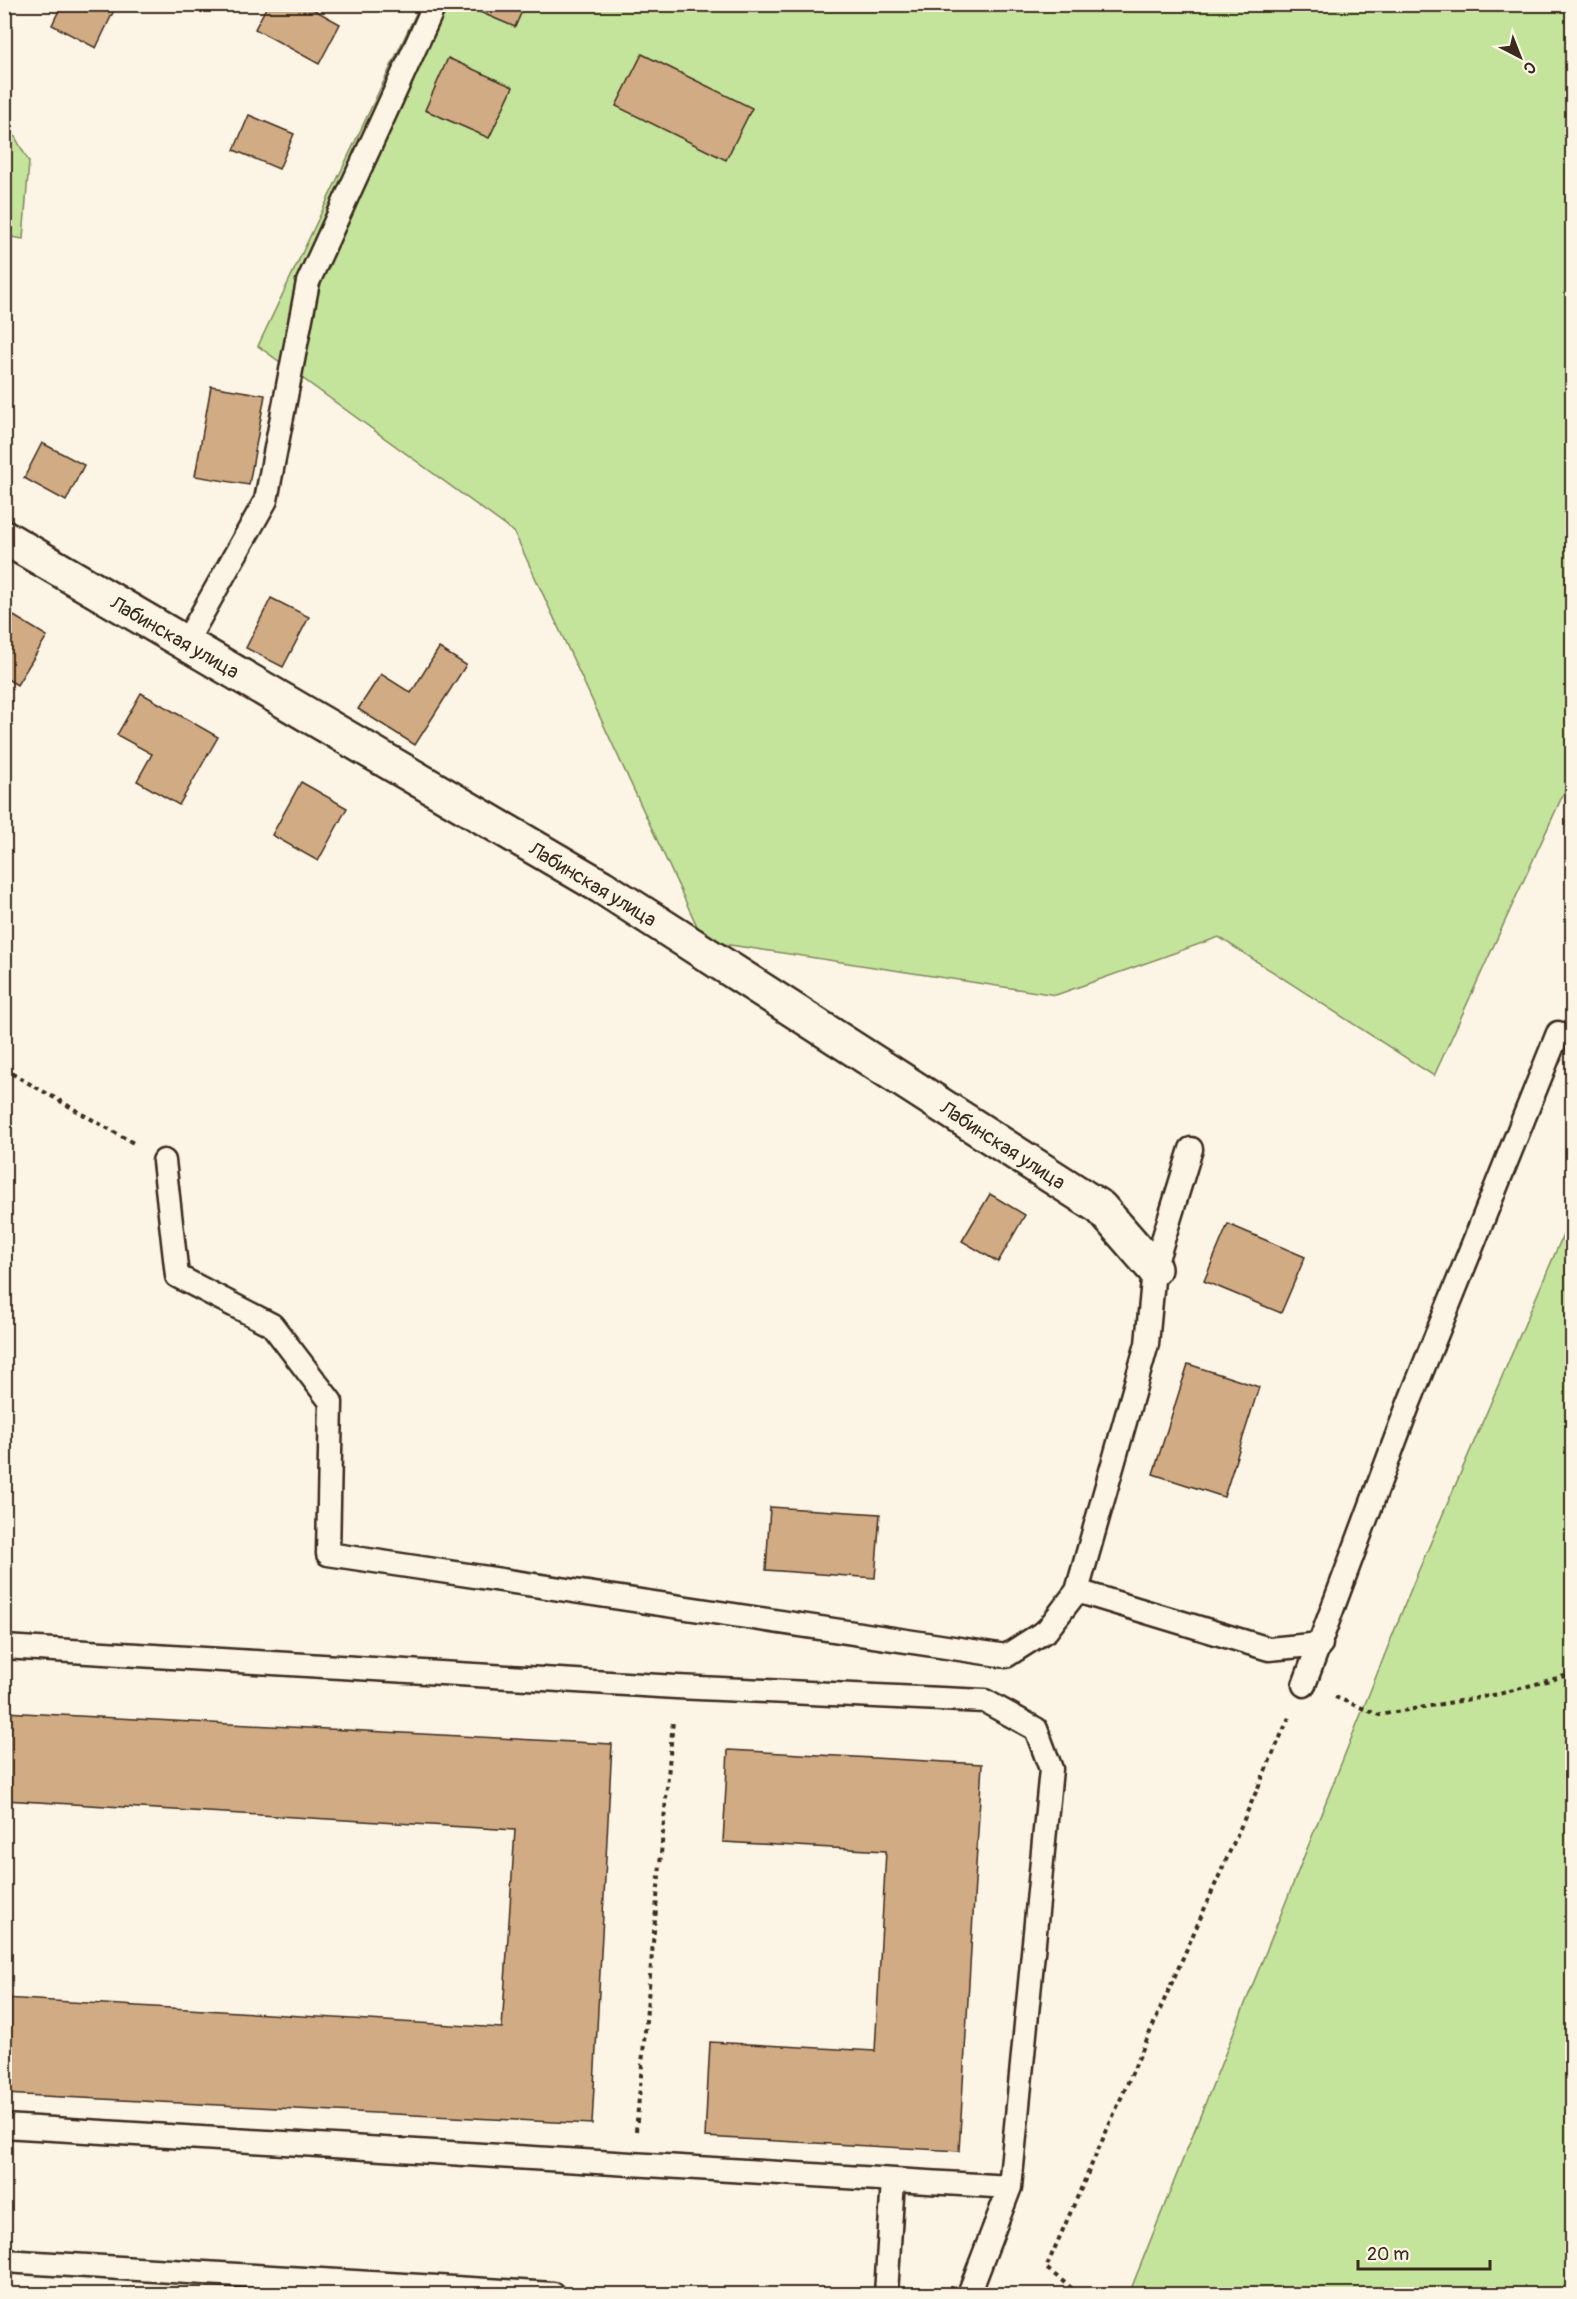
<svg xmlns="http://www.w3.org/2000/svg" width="1577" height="2299" font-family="Pangolin,sans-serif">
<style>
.green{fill:#c4e49c;stroke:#80875d;stroke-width:1.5}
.building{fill:#d1ab83;stroke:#3b2a1e;stroke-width:1.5}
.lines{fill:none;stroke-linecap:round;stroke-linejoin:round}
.service-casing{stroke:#3b2a1e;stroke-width:27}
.minor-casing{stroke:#3b2a1e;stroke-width:38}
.path{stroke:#3b2a1e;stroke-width:4;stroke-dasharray:4.5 4.5;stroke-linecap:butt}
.service{stroke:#fcf5e5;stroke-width:22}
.minor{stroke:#fcf5e5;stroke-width:33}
.labels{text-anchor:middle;stroke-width:4.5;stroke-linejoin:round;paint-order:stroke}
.street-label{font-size:20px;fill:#3b2a1e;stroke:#fcf5e5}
</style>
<rect width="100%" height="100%" fill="#fcf5e5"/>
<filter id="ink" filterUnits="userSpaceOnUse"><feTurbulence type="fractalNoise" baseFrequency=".0167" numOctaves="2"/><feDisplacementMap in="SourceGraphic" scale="12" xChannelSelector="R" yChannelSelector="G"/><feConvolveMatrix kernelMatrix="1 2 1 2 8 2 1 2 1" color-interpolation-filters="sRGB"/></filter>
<g filter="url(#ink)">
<!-- green -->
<path class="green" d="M420,5H1572V775L1434,1076L1219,937L1056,995L704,941L514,532L258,346Z
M4,117L29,162L23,239L5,236Z
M1572,1214V2294H1129L1415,1579Z"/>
<!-- building -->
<path class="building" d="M62,4H117L96,48L52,25Z
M268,4H304L340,24L319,64L255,29Z
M469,4H525L515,27L468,7Z
M642,54L752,108L726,160L616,106Z
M448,58L513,87L489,138L425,110Z
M249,115L294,134L279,169L234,150Z
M211,386L265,395L249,485L195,476Z
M42,443L84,465L66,501L24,478Z
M271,598L309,617L283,667L246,648Z
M4,610L47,636L17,685L4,677Z
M439,648L466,665L415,745L358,709L381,674L411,693Z
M141,693L218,737L179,805L137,781L152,754L117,735Z
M301,782L347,808L318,861L272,835Z
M990,1194L1025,1215L998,1262L962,1241Z
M1228,1224L1305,1257L1281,1313L1204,1281Z
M1188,1364L1259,1387L1224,1497L1153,1474Z
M770,1507L880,1514L875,1578L766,1570Z
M4,1712L612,1744L592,2124L4,2094V1998L502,2028L515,1830L4,1800Z
M728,1750L982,1764L959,2151L705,2137L710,2042L875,2051L886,1851L723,1842Z"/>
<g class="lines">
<!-- service casing -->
<g class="service-casing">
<path id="service" d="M185,644L266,500L308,282L435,4
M164,1161L177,1276L272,1325L331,1402L328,1554L1006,1656L1047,1630L1077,1591L1147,1344L1154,1269L1191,1149
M1077,1591L1269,1649L1321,1644
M4,1647L676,1687L985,1701L1036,1729L1051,1769L1010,2187L969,2294
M1304,1685L1409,1403L1558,1033
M4,2126L1010,2187
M4,2261L553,2294
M886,2294L893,2180"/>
</g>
<!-- minor casing -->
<g class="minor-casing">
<path id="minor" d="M4,537L602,887L1101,1208L1154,1269"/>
</g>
<!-- path -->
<path class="path" d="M4,1069L135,1144
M1335,1697L1379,1715L1499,1694L1572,1674
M636,2131L673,1721
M1079,2294L1046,2268L1290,1715"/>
<!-- service -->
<use href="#service" class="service"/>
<!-- minor -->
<use href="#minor" class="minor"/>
</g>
</g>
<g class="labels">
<!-- street labels -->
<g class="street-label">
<text transform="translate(175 637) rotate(30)" y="7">Лабинская улица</text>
<text transform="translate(593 884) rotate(31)" y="7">Лабинская улица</text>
<text transform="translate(1003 1145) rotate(33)" y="7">Лабинская улица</text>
</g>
</g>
<!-- margin -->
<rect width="1577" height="2299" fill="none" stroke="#fcf5e5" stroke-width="24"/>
<rect x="12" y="12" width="1553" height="2275" fill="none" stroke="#3b2a1e" stroke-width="2" filter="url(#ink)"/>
<!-- north arrow -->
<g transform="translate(1520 57) rotate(138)" stroke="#fcf5e5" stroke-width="4.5" paint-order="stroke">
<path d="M0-4.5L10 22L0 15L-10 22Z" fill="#3b2a1e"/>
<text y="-9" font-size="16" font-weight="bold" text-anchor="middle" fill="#3b2a1e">С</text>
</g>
<!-- scale -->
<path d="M1358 2260v9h132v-9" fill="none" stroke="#3b2a1e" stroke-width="3"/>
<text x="1367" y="2260" font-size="18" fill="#3b2a1e" stroke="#fcf5e5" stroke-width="4.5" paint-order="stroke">20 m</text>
</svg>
